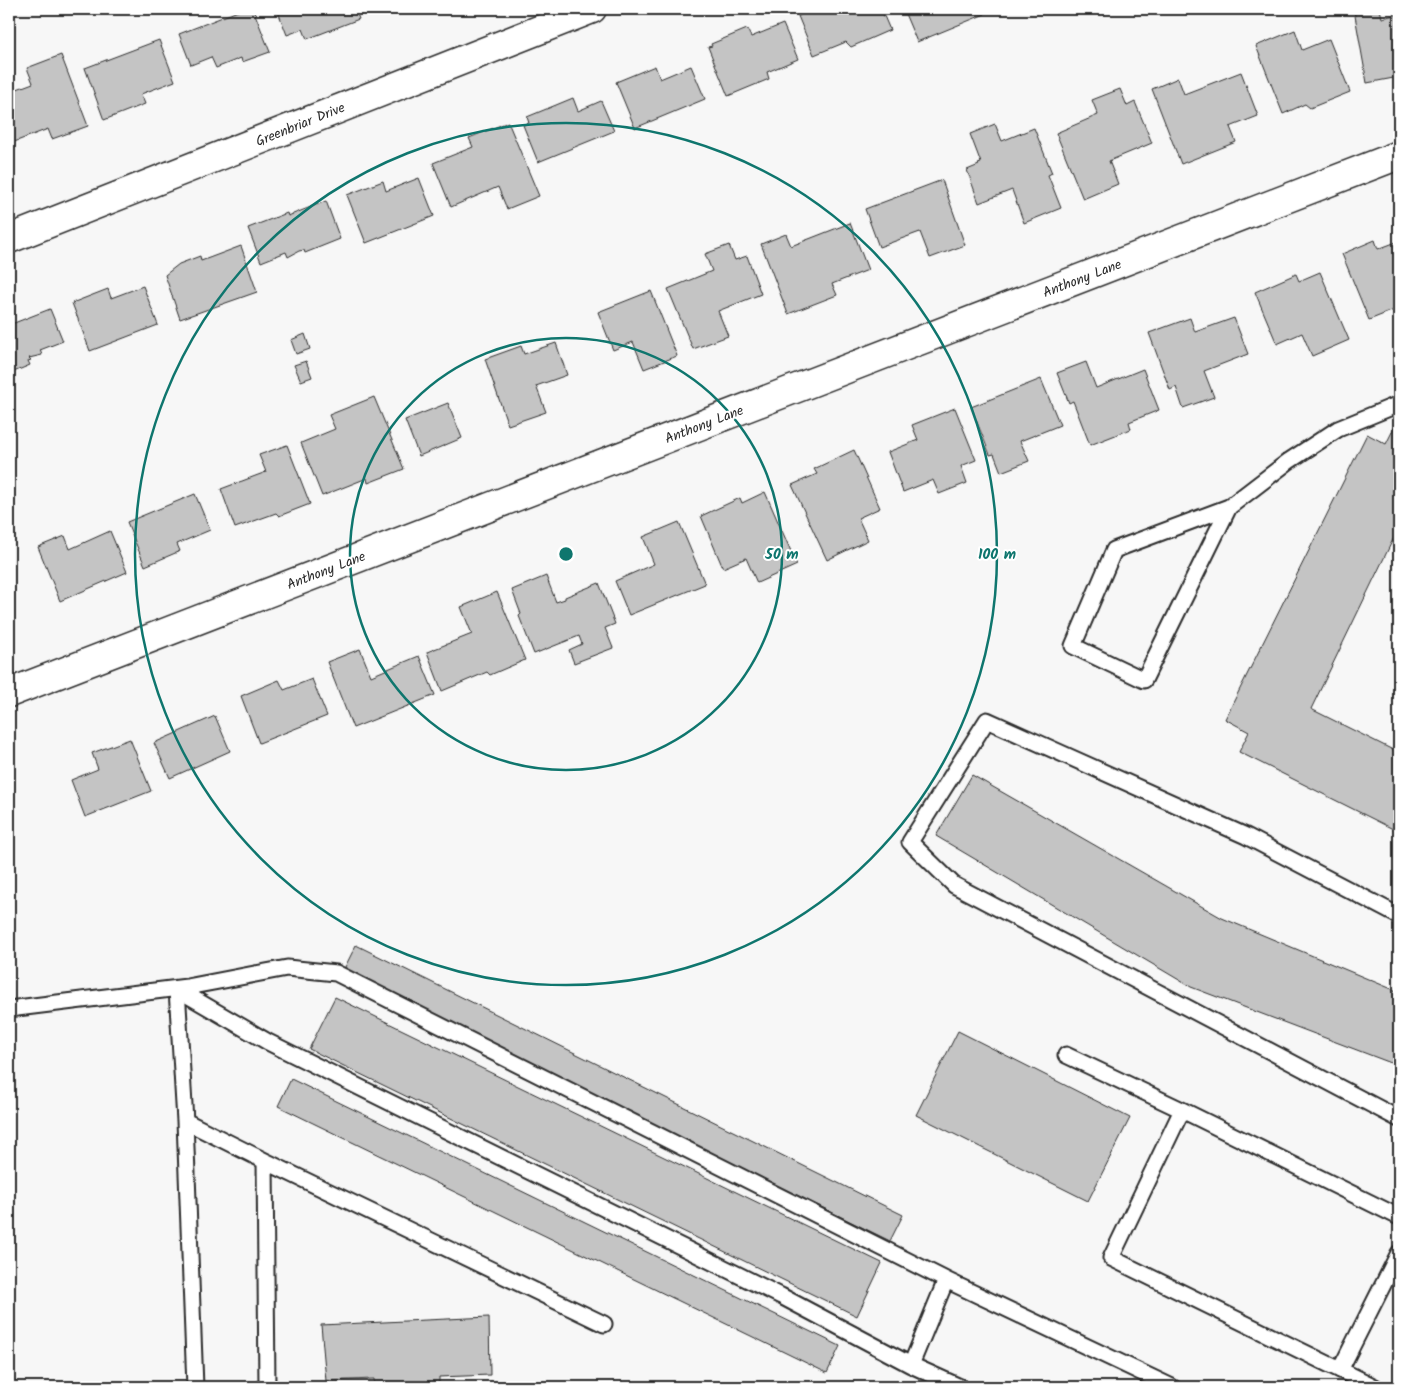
<svg xmlns="http://www.w3.org/2000/svg" width="1408" height="1396" font-family="Kalam,sans-serif">
<style>
.building{fill:#c4c4c4;stroke:#2b2b2b}
.lines{fill:none;stroke-linecap:round;stroke-linejoin:round}
.lane-casing{stroke:#2b2b2b;stroke-width:19}
.street-casing{stroke:#2b2b2b;stroke-width:31}
.lane{stroke:#fff;stroke-width:15}
.street{stroke:#fff;stroke-width:28}
.ring{fill:none;stroke:#0f766e;stroke-width:2.5}
.labels{text-anchor:middle;stroke-width:4;stroke-linejoin:round;paint-order:stroke}
.street-label{font-size:14px;fill:#2b2b2b;stroke:#fff}
.centre{fill:#0f766e;stroke:#fff;stroke-width:2.5}
.ring-label{font-size:15px;text-anchor:middle;font-weight:bold;fill:#0f766e;stroke:#fff;stroke-width:4;stroke-linejoin:round;paint-order:stroke}
</style>
<rect width="100%" height="100%" fill="#f7f7f7"/>
<filter id="ink" filterUnits="userSpaceOnUse"><feTurbulence type="fractalNoise" baseFrequency=".02" numOctaves="2"/><feDisplacementMap in="SourceGraphic" scale="10" xChannelSelector="R" yChannelSelector="G"/><feConvolveMatrix kernelMatrix="1 2 1 2 8 2 1 2 1" color-interpolation-filters="sRGB"/></filter>
<g filter="url(#ink)">
<!-- building -->
<path class="building" d="M243,9H253L270,52L242,62L241,58L216,68L211,57L191,65L179,34Z
M277,9H355L359,19L307,39L303,29L287,35Z
M814,9H881L890,30L851,47L846,42L814,55L798,16Z
M903,9H983L985,14L917,42Z
M1360,9H1380L1382,18L1399,14V77L1367,83L1354,10Z
M783,24L798,59L767,72L769,79L728,96L708,47L712,46L711,44L747,29L751,37Z
M1295,30L1302,50L1329,39L1350,92L1310,108L1305,104L1283,114L1256,46Z
M159,40L175,81L141,94L145,104L104,120L85,68Z
M61,55L88,126L52,139L48,129L9,144V92L33,83L27,68Z
M655,66L660,79L691,66L705,99L635,128L616,82Z
M1241,72L1258,116L1230,127L1236,142L1181,164L1152,89L1178,78L1184,94Z
M1120,89L1127,106L1135,102L1152,143L1109,161L1118,184L1083,199L1056,133L1098,115L1092,100Z
M573,98L578,111L601,101L614,131L538,162L523,125L529,123L527,117Z
M508,122L539,196L507,209L498,187L451,207L433,163L473,147L469,138Z
M995,124L1002,141L1034,128L1052,173L1048,175L1061,208L1024,223L1012,190L979,203L967,170L979,165L978,164L981,163L970,134Z
M419,178L434,216L366,243L347,195L383,181L386,191Z
M942,180L965,245L930,258L920,232L879,247L865,209Z
M326,201L340,239L305,253L304,250L299,251L288,257L286,252L261,262L248,228L287,213L288,216Z
M850,223L868,270L832,284L837,295L788,314L761,244L786,234L791,246Z
M1375,240L1378,249L1399,241V294L1396,295L1399,303V308L1369,320L1342,254Z
M729,245L735,260L747,256L761,294L718,311L728,336L693,349L668,289L712,271L705,254Z
M241,246L257,292L180,319L165,275L179,264L200,256L201,261Z
M1320,272L1349,340L1312,356L1302,333L1277,344L1255,292L1296,274L1299,281Z
M143,286L158,325L90,351L72,303L108,289L111,298Z
M651,291L677,356L644,369L633,342L613,350L598,312Z
M50,309L63,341L40,350L42,355L29,358L31,360L28,361L30,365L9,374V325Z
M1190,318L1195,332L1234,318L1248,354L1204,371L1214,397L1183,408L1176,387L1170,390L1149,333Z
M305,334L310,349L296,354L291,340Z
M556,343L567,375L536,386L546,412L508,425L485,359L521,346L524,354Z
M306,361L312,377L301,381L294,365Z
M1086,362L1096,388L1143,369L1159,410L1129,422L1131,429L1090,445L1073,401L1069,403L1057,373Z
M1041,379L1060,425L1020,441L1029,461L1001,472L994,454L990,455L971,407Z
M374,397L404,469L368,483L367,478L322,496L301,443L335,429L329,415Z
M448,403L462,438L419,456L405,420Z
M955,408L976,460L961,466L967,483L939,494L933,480L903,492L888,452L918,440L912,425Z
M1399,418V527L1311,709L1399,753V832L1239,752L1249,732L1225,719L1367,434L1386,444Z
M287,445L310,504L279,516L276,513L235,528L221,489L266,472L259,455Z
M854,450L880,508L858,518L868,540L827,560L792,485L817,474L814,469Z
M765,492L797,565L757,583L746,558L723,568L701,516L740,498L742,503Z
M195,494L210,530L177,544L180,551L145,566L127,522Z
M679,522L705,584L629,615L615,581L654,564L643,537Z
M110,531L127,572L60,601L38,547L65,536L70,549Z
M546,576L556,602L565,599V597L599,583L615,624L605,628L613,648L574,663L569,650L582,644L579,636L534,654L519,616L521,614L512,590Z
M497,592L525,660L490,675L487,672L442,691L427,652L472,634L461,607Z
M360,649L371,676L419,656L435,695L353,728L327,662Z
M312,679L327,716L259,743L241,696L279,680L284,690Z
M215,716L230,751L170,778L154,743Z
M130,739L151,791L85,817L71,780L98,769L92,753Z
M972,775L1222,918L1399,992V1066L1191,987L936,836Z
M356,945L903,1215L890,1241L343,971Z
M335,997L882,1263L857,1316L309,1049Z
M958,1031L1130,1118L1088,1201L916,1115Z
M291,1079L840,1346L827,1373L278,1106Z
M489,1317L490,1375L439,1377V1387H374V1379L326,1381L321,1325Z"/>
<g class="lines">
<!-- lane casing -->
<g class="lane-casing">
<path id="lane" d="M1229,507L1144,680L1073,646L1114,550L1229,507L1289,461L1338,429L1399,404
M1399,916L1246,836L987,720L910,842L954,885L1399,1119
M177,989L268,1042L781,1296L911,1365
M177,989L185,1121L195,1387
M9,1009L187,987L287,968L336,973L946,1280
M1066,1055L1182,1110L1399,1217
M1182,1110L1111,1258L1375,1387
M185,1121L265,1161L604,1324
M265,1161L267,1387
M1340,1370L1399,1253
M960,1387L911,1365L946,1280L1172,1387"/>
</g>
<!-- street casing -->
<g class="street-casing">
<path id="street" d="M9,239L592,9
M9,693L1399,155"/>
</g>
<!-- lane -->
<use href="#lane" class="lane"/>
<!-- street -->
<use href="#street" class="street"/>
</g>
</g>
<!-- distance rings -->
<g class="ring">
<circle cx="566" cy="554" r="216"/>
<circle cx="566" cy="554" r="431"/>
</g>
<g class="labels">
<!-- street labels -->
<g class="street-label">
<text transform="translate(300 124) rotate(-22)" y="5">Greenbriar Drive</text>
<text transform="translate(1082 278) rotate(-21)" y="5">Anthony Lane</text>
<text transform="translate(704 424) rotate(-21)" y="5">Anthony Lane</text>
<text transform="translate(326 570) rotate(-21)" y="5">Anthony Lane</text>
</g>
</g>
<circle cx="566" cy="554" r="8" class="centre"/>
<g class="ring-label">
<text x="782" y="559">50 m</text>
<text x="997" y="559">100 m</text>
</g>
<!-- margin -->
<rect width="1408" height="1396" fill="none" stroke="#fff" stroke-width="30"/>
<rect x="15" y="15" width="1378" height="1366" fill="none" stroke="#2b2b2b" stroke-width="2" filter="url(#ink)"/>
</svg>
